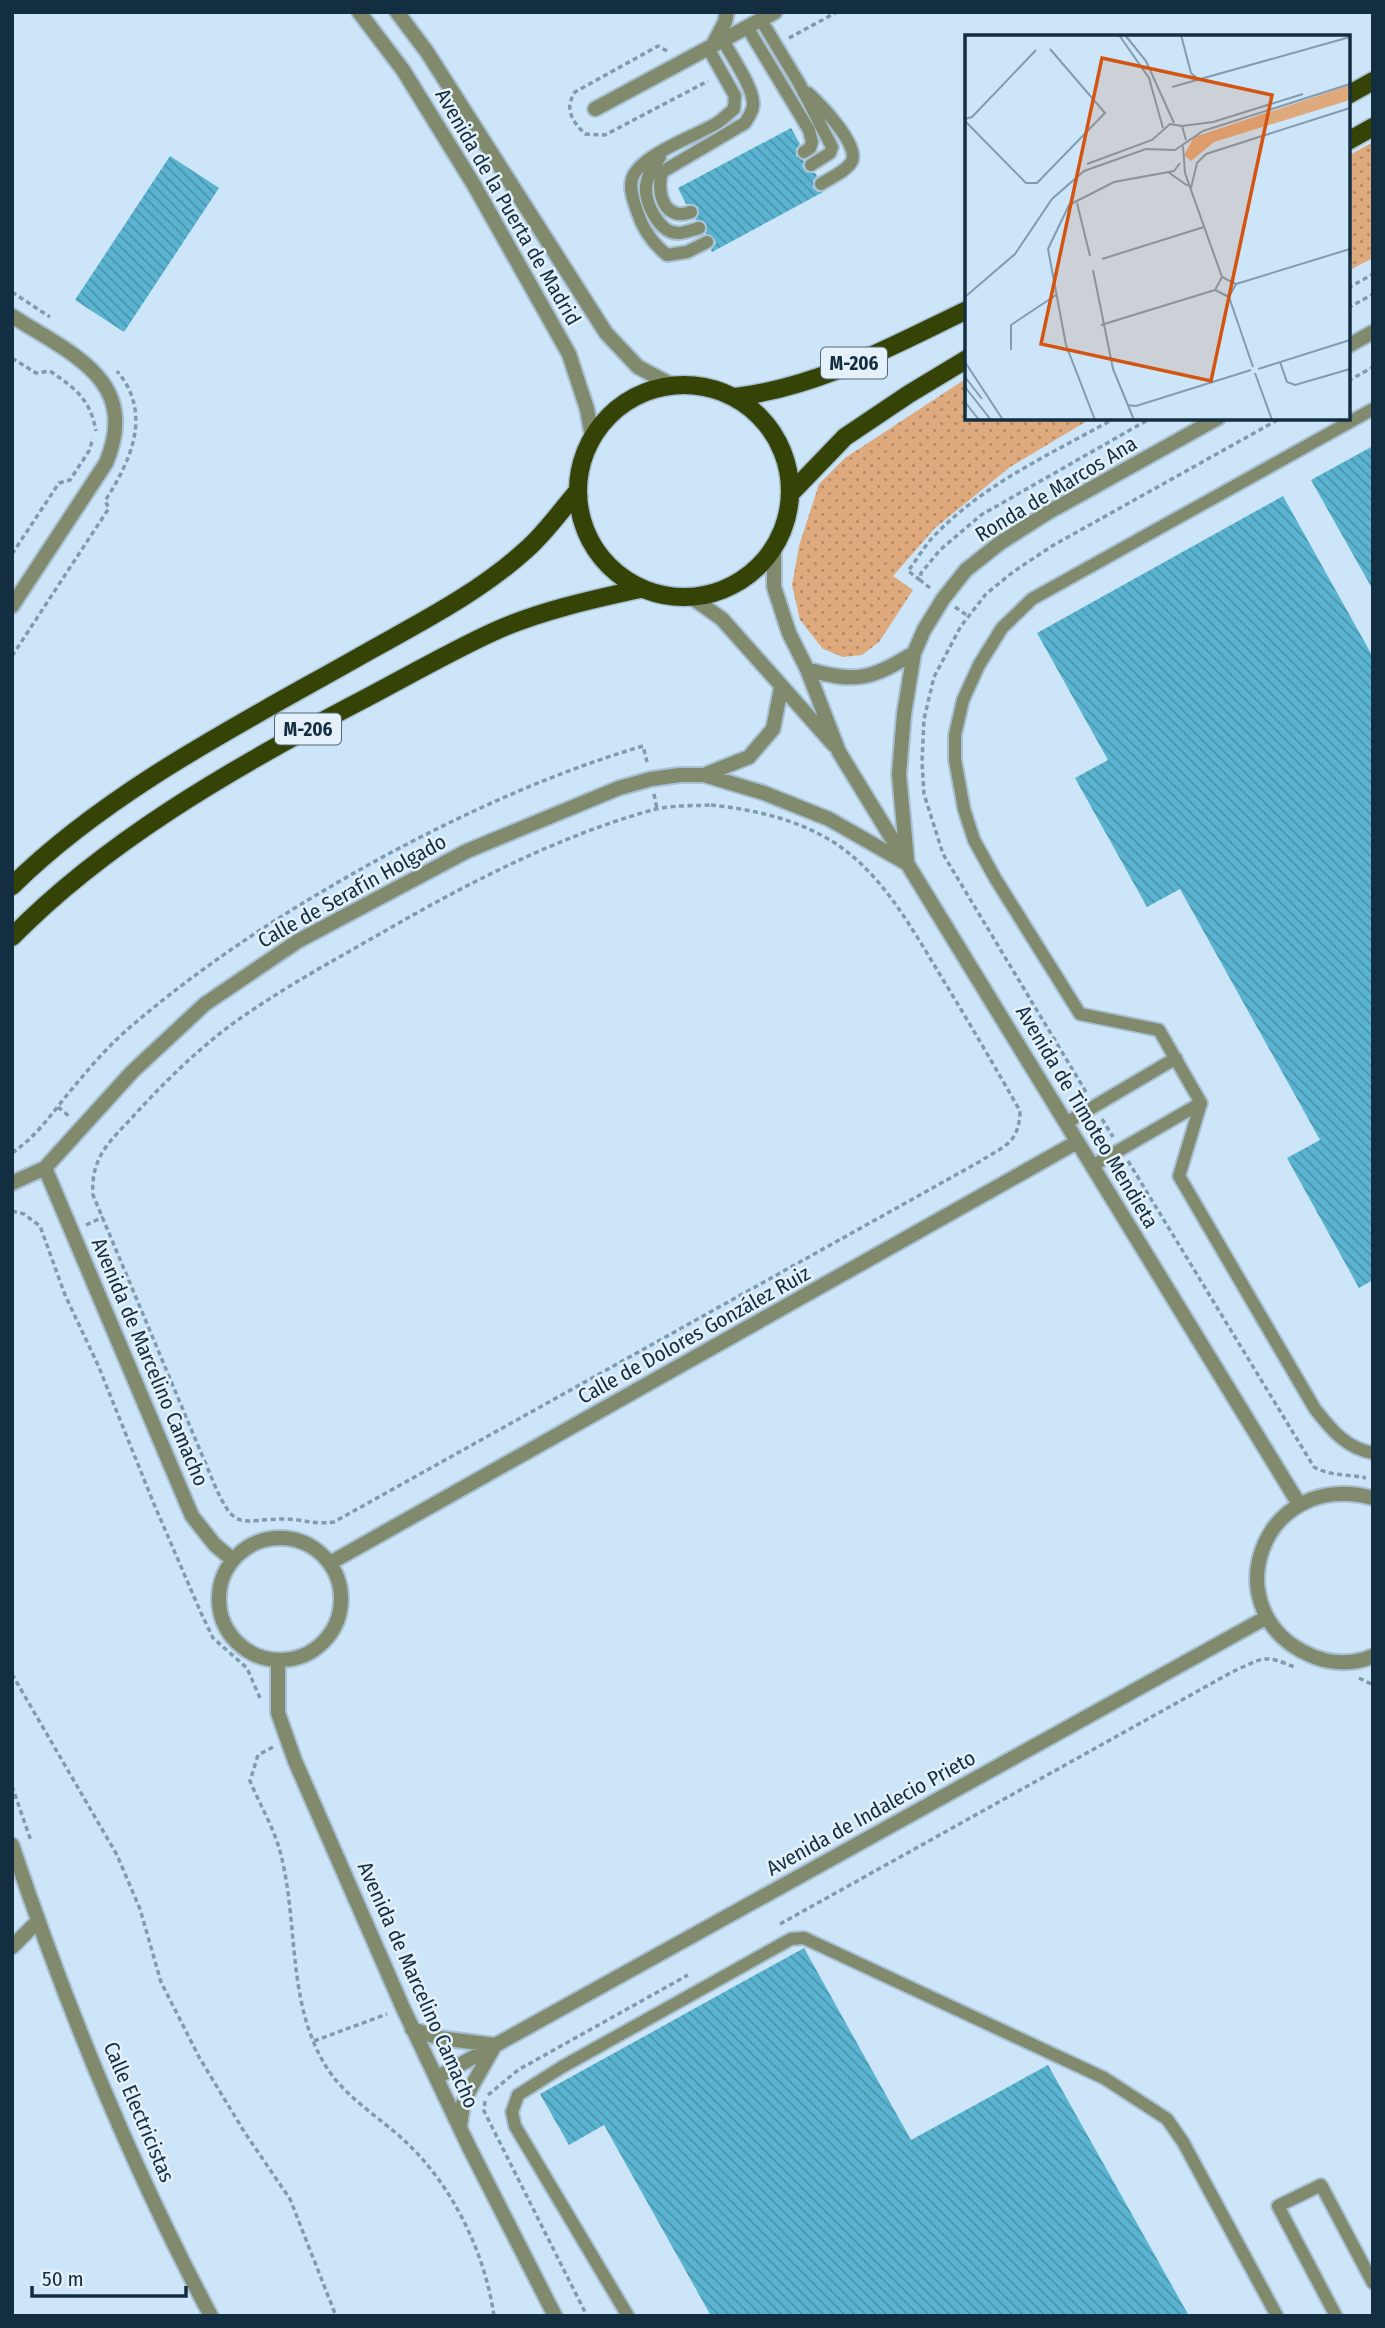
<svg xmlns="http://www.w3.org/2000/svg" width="1385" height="2328" font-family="'Fira Sans Condensed',sans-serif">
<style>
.grass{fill:url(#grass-dots)}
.building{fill:url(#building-back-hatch)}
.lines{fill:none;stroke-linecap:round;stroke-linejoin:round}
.service-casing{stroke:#a7c0d4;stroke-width:16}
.minor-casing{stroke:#a7c0d4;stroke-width:18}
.tertiary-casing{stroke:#a7c0d4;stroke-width:18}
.primary-casing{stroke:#a7c0d4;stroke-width:21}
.path{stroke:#809aae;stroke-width:3.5;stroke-dasharray:5 3.5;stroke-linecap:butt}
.service{stroke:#818a6d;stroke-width:12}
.minor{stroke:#818a6d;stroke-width:14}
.tertiary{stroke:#818a6d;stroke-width:14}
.primary{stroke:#364306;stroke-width:18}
.labels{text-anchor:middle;stroke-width:5;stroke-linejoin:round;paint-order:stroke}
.shield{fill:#e4f0fa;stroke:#526878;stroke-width:2}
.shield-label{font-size:19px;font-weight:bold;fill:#132e41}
.street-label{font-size:21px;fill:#132e41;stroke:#e4f0fa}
.inset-road{fill:none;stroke:#829caf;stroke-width:2}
.view{fill:#d35511;fill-opacity:0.15;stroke:#d35511;stroke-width:3.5}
.inset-edge{fill:none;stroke:#132e41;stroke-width:3.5}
</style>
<defs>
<pattern id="grass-dots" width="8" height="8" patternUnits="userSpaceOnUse" patternTransform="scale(1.75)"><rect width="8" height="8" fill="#dea97c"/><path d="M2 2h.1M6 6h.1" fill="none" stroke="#b38a67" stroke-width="1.8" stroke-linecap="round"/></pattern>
<pattern id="building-back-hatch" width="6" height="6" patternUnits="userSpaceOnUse" patternTransform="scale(1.75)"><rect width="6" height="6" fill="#5ab4d1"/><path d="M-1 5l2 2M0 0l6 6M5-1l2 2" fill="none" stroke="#4993ab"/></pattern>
</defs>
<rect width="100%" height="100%" fill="#cce5f9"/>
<!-- grass -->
<path class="grass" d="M1373,142V258L1348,271V156Z
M967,378V418H1092L1010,467L935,528L893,576L913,590L879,642L862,655L843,657L823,649L800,620L792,585L799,546L819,484L845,458Z"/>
<!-- building -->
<path class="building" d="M791,128L800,144L796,149V156L804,161L802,166L806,172L815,173L817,176L813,181V188L818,192H823L712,252L711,250L716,243L714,238L706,234L707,226L704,221L695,220L699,214L698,207L693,204H686L678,188Z
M170,156L219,188L124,332L75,300Z
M1373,446V590L1311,480Z
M1283,496L1373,657V1280L1359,1288L1287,1158L1320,1140L1180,889L1147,907L1075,778L1108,760L1037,633Z
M804,1948L911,2140L1048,2065L1189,2316H711L604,2125L569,2145L540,2094Z"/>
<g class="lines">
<!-- service casing -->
<g class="service-casing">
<path id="service" d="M761,20L799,83L832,147L830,153L811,165
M747,27L809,130L812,142L810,148L804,152
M808,93C820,104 859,144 852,161C847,171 830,178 821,184
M660,157C653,166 647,175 646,187C645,203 659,233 678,233C685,233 692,230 699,228
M691,212C664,222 656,192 662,172L745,123C749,116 754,110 753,102C752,85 731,56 723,40
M707,242L687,252L667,255C652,243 643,230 637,211C634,202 629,190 632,179C639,155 696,136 717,123C723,119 728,114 734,109L735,96L708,48
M1373,409L1032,599L1002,628L979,665L963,700L955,735V760L964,809L974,840L995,878L1080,1014L1159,1030L1201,1103L1179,1176L1315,1409C1331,1429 1345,1448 1373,1453
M1066,1123L1176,1058
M1092,1166L1201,1103
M628,2316L515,2126L512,2112L518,2095L562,2067L791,1939L804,1938L1104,2078L1167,2119L1183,2142L1277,2316
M1336,2316L1278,2206L1321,2185L1373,2283"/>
</g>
<!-- minor casing -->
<g class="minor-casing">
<path id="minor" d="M713,45L725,22L727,12
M595,109L775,12
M12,316C71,354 141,380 106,463L12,606
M1348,346L1373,332
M774,547V587L789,633L807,669L839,752L1299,1504
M691,597L722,619L834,745
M807,669C856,684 871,679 914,653
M704,775L749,757L773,729L781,688
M907,860L899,774L904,714L914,653L924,630L943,599L966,570L1000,543L1047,513L1218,418
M45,1168L192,1516L215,1545L233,1560
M12,1183L45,1168L132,1072L205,1004L298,941L467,851L619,788L651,779L680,775H704L764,793L829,819L906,863
M1373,1498C1259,1468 1213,1613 1310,1655C1329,1664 1353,1665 1373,1656
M219 1599a61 61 0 1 1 122 0a61 61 0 1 1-122 0Z
M330,1563L1077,1142
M278,1661V1713L295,1761L403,2008L469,2147L555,2316
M12,1845C66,2006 131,2166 211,2316
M12,1947L38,1921
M412,2029L440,2038L495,2045
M436,2078L1267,1617
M460,2126L463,2104L469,2091L495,2045"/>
</g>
<!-- tertiary casing -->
<g class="tertiary-casing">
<path id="tertiary" d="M359,12L403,70L474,185L569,354L587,409L592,436
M397,12L427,52L606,333L638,367L672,385"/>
</g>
<!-- primary casing -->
<g class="primary-casing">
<path id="primary" d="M1348,95L1373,81
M1348,141L1373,127
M578 491a106 106 0 1 1 212 0a106 106 0 1 1-212 0Z
M735,397C819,387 892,346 967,310
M792,492L845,437L909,394L967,359
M12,886C111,788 250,719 371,650C425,620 481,591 527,549C545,533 560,512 576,493
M12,937C105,842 230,770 347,708C396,683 443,655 493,632C536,612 593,599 640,589"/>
</g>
<!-- path -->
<path class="path" d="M789,38L837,12
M667,51L658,46L575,92C564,109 572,121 585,134L605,135L708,81
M1348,288L1373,274
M12,292L50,317
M1348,308L1373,294
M12,358L36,373L50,371C76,389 90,399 96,431
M1348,381L1373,367
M12,554L59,483L70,480L89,451L93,438
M920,580L908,571C918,558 926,543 938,532C987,482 1055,452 1115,418
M930,588L920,580L921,573L940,550L981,515L1151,418
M955,607L968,616
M12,656L109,508L105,501C131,460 153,414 117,371
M654,794L657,809
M711,805C749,809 788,817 823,836C877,865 908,922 939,973C967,1019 994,1065 1020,1111C1019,1144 1004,1146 979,1162L334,1522C312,1525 304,1519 284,1519C241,1519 236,1533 215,1486L93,1195C90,1154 114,1138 139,1110C173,1073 212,1036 254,1009C294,982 336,959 378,935C464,885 556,837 652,810C671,805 692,806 711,805Z
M1086,1092L943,854L924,794L922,762L924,719L934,677L961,626L986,594L1013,572L1052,546L1281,418
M58,1107L70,1117
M1102,1119L1113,1137
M12,1153C34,1138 47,1120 63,1100C85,1073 108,1045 135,1023C214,956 300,902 390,853C471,810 555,772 643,746L647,762
M1128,1161L1314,1467C1329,1476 1348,1474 1366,1478
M12,1211L24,1214L40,1226L65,1295L98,1365L154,1504L201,1613L213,1638L247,1668L260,1698
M86,1225L103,1217
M12,1674L117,1855L140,1909L161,1982L199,2057L245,2133L290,2199L336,2316
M1359,1678L1373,1685
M273,1747L258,1755L250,1781C260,1805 275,1830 281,1855C299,1926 286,2007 329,2071C349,2100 382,2119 407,2143C453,2187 485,2253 494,2316
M12,1786L31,1841
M780,1924L1232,1672C1265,1657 1263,1654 1297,1668
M314,2041L387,2014
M488,2095L518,2070L688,1975
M485,2101L484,2111L587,2316"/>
<!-- service -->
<use href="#service" class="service"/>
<!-- minor -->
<use href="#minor" class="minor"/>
<!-- tertiary -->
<use href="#tertiary" class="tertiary"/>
<!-- primary -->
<use href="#primary" class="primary"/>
</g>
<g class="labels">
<!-- shield labels -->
<g class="shield">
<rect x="821" y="347.5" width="66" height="31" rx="5"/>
<rect x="275" y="713.5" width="66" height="31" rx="5"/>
</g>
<g class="shield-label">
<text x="854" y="370">M-206</text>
<text x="308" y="736">M-206</text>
</g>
<!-- street labels -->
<g class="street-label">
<text transform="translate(508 207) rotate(60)" y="7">Avenida de la Puerta de Madrid</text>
<text transform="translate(1056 489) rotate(-31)" y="7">Ronda de Marcos Ana</text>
<text transform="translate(352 891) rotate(-29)" y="7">Calle de Serafín Holgado</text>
<text transform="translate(1087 1117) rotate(59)" y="7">Avenida de Timoteo Mendieta</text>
<text transform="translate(694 1335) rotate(-29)" y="7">Calle de Dolores González Ruiz</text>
<text transform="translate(150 1362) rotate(67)" y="7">Avenida de Marcelino Camacho</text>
<text transform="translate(871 1813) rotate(-29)" y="7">Avenida de Indalecio Prieto</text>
<text transform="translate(418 1985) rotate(66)" y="7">Avenida de Marcelino Camacho</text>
<text transform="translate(139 2112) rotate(67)" y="7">Calle Electricistas</text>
</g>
</g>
<!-- overview -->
<g transform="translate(965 35)">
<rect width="385" height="385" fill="#cce5f9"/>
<path d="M385,50V65L249,107L226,126L219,120L229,102Z" fill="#dea97c"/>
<path class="inset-road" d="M154,0L184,43L198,93M160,0L181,26L209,88M216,0L226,38L234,45M207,52L385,2M0,84L7,82L71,15M0,86L61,148H72L140,78L85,14M217,91L248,87L338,59M218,111L220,138L257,242M122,129L187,105L205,89L217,91L221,105M203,137L223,151M226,153L232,128L241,119L385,73M112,168L125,221M137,224L239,192M128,235L148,334L169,385M257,242L250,255L264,262M257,242L271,249L264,262M271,249L385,214M0,262L50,219L87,164L119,136L181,114L210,115L238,96L385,49M264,262L288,332M136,290L250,255M46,315V290L91,260M0,327L38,385M315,327L322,347L330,350L385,334M293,334L385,305M290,338L307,385M0,342L17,364M0,352L26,385M0,367L14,385M162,370L171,371L286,335M130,385L101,310L83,214L104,170L149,147L209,136L215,128"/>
<path class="view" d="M137,23L307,60L246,346L76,309Z"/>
<rect width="385" height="385" class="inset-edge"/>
</g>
<!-- border -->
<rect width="1385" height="2328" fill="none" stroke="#132e41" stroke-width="28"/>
<!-- scale -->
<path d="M32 2286v10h154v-10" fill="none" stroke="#132e41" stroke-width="3.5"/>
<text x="42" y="2286" font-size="21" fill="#132e41" stroke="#e4f0fa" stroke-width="5" paint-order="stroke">50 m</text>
</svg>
